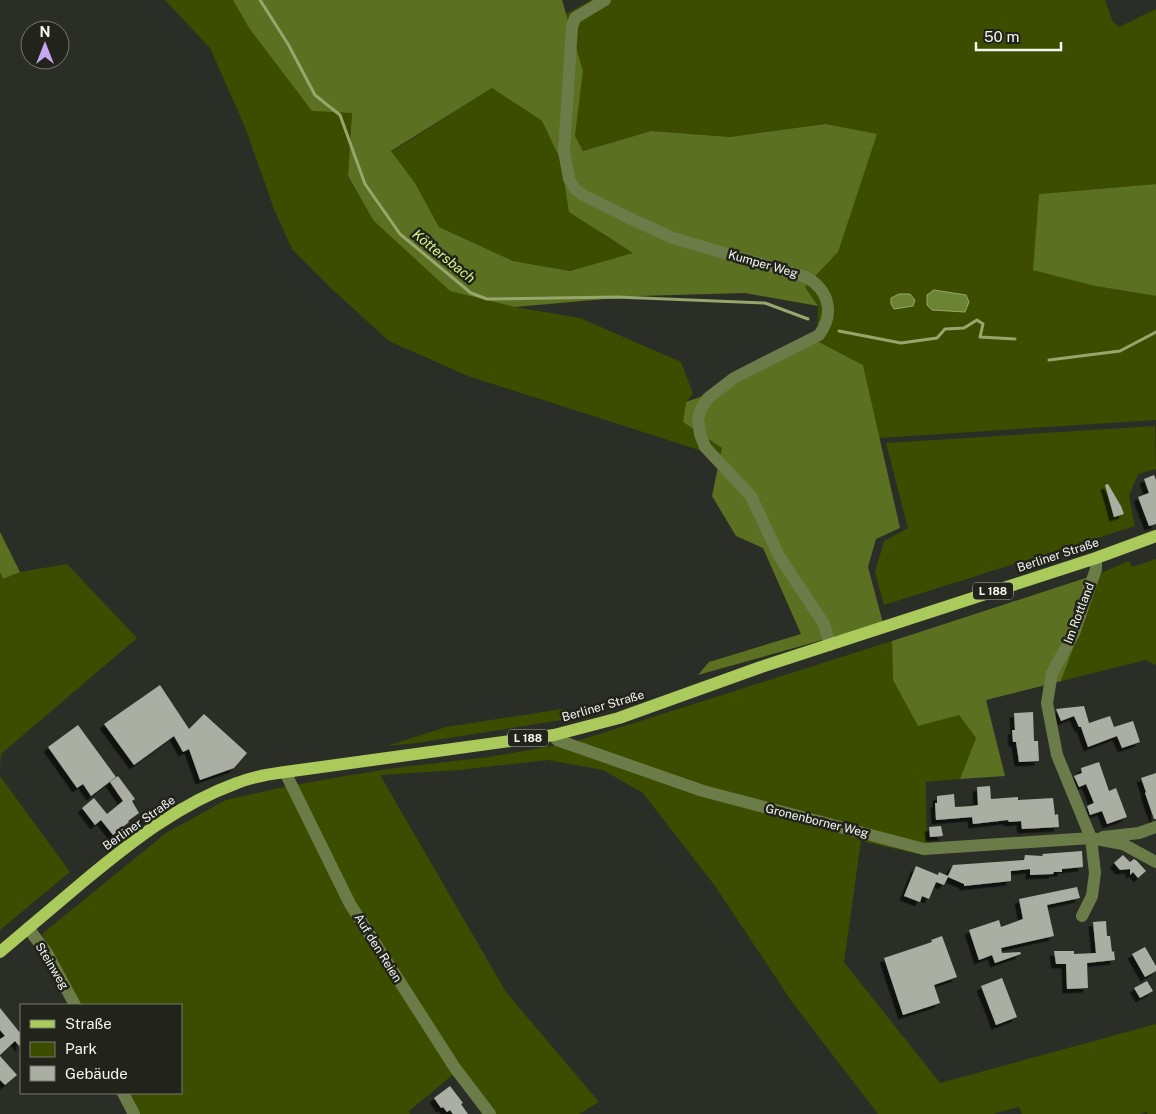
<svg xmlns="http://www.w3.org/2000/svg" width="1156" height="1114" font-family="'Public Sans',sans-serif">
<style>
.green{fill:#3c4d00}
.forest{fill:#5b7020;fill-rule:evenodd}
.water{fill:#6d8334;stroke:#96a66c}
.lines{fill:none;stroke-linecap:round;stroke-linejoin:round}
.stream{stroke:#96a66c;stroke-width:3}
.building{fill:#aaaea3;filter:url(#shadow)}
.minor{stroke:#6c7c49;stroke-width:12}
.major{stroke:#abca5c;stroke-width:12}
.labels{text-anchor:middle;stroke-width:5;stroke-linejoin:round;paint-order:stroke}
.shield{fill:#22241c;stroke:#b5b7b0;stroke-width:1}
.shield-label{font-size:11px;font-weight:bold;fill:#f4f6f0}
.street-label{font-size:12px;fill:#f4f6f0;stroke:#22241c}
.water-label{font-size:14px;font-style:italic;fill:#d2f388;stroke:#22241c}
</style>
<defs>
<filter id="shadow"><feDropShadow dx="-4.5" dy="4.5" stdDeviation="0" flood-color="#0009"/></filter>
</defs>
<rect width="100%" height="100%" fill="#2b2e26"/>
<!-- green -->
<path class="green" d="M165,0H233L249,28L352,113L348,177L373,220L515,307L580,318L681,362L693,394L686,402L683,422L722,448L721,457L468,376L389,341L333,290L292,249L274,209L245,127L210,48Z
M591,0H1105L1113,22L1119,27L1156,9V184L1039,194L1095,286L1156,296V420L879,438L863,365L817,341L818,306L805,287L838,252L824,124L730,137L651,131L583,151L575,136L583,71L566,14Z
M492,88L542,121L561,161L602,234L634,253L570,271L513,261L439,227L415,183L391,152Z
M1155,426L1156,469L1138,474L1129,496L1135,526L884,605L875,572L884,541L908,528L886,443Z
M1156,559V665L1146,660L1061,681L1101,573L1129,561L1132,567Z
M67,564L137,638L1,754L0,769V572L3,579L20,572Z
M892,641L893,680L959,715L976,738L960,779L926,782L927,856L861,841L844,962L940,1083L1156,1024V1114H1148L1146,1112L1140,1114H1022L1019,1107L992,1114H878L792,1002L715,886L643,793L603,770L548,760L459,770L380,775L506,992L599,1102L579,1114H495L460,1069L409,1111L410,1114H138L126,1093H181V1005H80L42,934L166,833L226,800L284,787L339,777L395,768L489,757L574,742Z
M562,709L581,714L574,718L417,743L387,746L446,727Z
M0,776L70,872L0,930Z"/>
<!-- forest -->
<path class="forest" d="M233,0H562L583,71L575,136L583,151L651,131L730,137L825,124L877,134L838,252L805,287L818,306L745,293L639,296L515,307L450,291L373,220L348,176L352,113L312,111L249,28ZM492,88L542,121L561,161L569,212L633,253L570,271L513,261L439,227L415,183L391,151Z
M1156,184V296L1095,286L1033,270L1039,194Z
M817,341L863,365L900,528L876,539L868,567L883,623L698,675L709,662L801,634L763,548L736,536L712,496L722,448L683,422L686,402L731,386Z
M0,532L20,572L3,579L0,572Z
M1101,573L1061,681L986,700L1005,776L960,779L976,738L959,715L918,726L893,680L892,641Z"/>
<!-- water -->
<path class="water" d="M934,290L966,295L969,302L965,312L932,310L927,305V295Z
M899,294H910L915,300L913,306L894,309L891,304V298Z"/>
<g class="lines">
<!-- stream -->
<path class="stream" d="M260,0L288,44L315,95L340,115L365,184L400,234L471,293L487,299L617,297L765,303L808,319
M839,331L901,343L937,338L945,329L964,328L977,320L983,324L980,337L1015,339
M1049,360L1120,351L1156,332"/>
</g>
<!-- building -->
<path class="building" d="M1154,475L1156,480V524L1149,526L1138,497L1149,493L1144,479Z
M1108,484L1121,506L1124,514L1114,517L1105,485Z
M160,685L189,729L204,714L247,753L234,768L200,780L189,749L183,752L174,736L134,765L104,724Z
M1084,706L1089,723L1110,716L1114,727L1133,721L1140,742L1122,748L1117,736L1088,747L1081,727H1079L1074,716L1061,721L1056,709Z
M1033,712L1034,741H1038L1039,761L1019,762L1016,742H1013L1012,730H1015L1014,713Z
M78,725L116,777L91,796L83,784L77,788L48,747Z
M1099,762L1109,791L1116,788L1127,817L1107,824L1102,811L1090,815L1087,806L1094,803L1086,784L1079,787L1074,776L1082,773L1081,768Z
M1156,773V819H1154L1145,793L1146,792L1141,778Z
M118,776L135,799L132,801L139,813L128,821L129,822L113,835L101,820L95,825L82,808L94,798L107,814L123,801L110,782Z
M990,786L991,799L1018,797V800L1053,798L1055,815L1058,814L1059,827L1022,829L1021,821L1009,822L1008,820L973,824L972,817L936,820L935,803H937V796L954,794L955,807L972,806L978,805L977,787Z
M941,826L943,836L930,837L929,827Z
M1082,851L1083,867L1062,869V872H1054L1053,874L1030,875V869L1011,871V881L964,886V884L948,877L944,885L936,882L929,899L922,896L920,902L904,896L916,866L938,875L939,872L948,876L953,865L1024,860L1025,855L1043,856L1042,854Z
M1123,855L1130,862L1134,859L1137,861L1146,871L1138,878L1133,872L1130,875V869L1120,870L1114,863Z
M1077,887L1080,898L1047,905L1054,936L1001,948L1002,953L1020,952L1021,954L995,963L992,955L979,960L969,930L999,920L1001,927L1023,919L1019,899Z
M1106,921L1107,936H1110L1112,952L1114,951L1115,960L1087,963L1088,988L1067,989L1066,964H1056L1054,951H1074V954L1096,953L1093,922Z
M942,936L957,977L934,985L940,1003L903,1015L884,958L932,942L931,940Z
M1145,947L1156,966V971L1145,977L1132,954Z
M1002,978L1017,1017L996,1025L981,986Z
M1147,981L1153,991L1140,998L1134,988Z
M0,1008L21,1034V1048L15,1041L0,1055V1039L5,1036L0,1030Z
M0,1056L17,1075L5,1085L0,1080Z
M450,1086L463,1103L461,1104L468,1114H453L450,1110L447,1112L443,1107L441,1108L434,1098Z"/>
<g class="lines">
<!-- minor -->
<path class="minor" d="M605,0L575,18L572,27L564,151L569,179L575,189L583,195L627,217L673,238L806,277C829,290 835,313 819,335L734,378L708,398L701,409L698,419L700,434L705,447L751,496L779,556L824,624L830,645
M554,735L557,740L703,791L924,849L1091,838L1123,844L1156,862
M285,772L350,904L455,1068L490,1114
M1103,837L1139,833L1156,827
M1082,916L1092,896L1095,873L1091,838L1057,755L1047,703L1052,673L1074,633L1096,569V558
M28,928L47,953L75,1005
M123,1093L134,1114"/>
<!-- major -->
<path class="major" d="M0,952C28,928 56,905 84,881C131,842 179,804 237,783C252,777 269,774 285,772L554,735L619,718L761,667L1096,558L1156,536"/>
</g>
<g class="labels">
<!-- shield labels -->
<g class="shield">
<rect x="973" y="582.5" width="40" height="17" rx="4"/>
<rect x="508" y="729.5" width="40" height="17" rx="4"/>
</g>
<g class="shield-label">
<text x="993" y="595">L 188</text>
<text x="528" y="742">L 188</text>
</g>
<!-- street labels -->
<g class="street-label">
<text transform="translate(763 264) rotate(16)" y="4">Kumper Weg</text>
<text transform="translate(1058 555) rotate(-18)" y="4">Berliner Straße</text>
<text transform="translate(1079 613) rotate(-69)" y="4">Im Rottland</text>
<text transform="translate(603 706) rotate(-16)" y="4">Berliner Straße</text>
<text transform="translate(817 821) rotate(14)" y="4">Gronenborner Weg</text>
<text transform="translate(139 823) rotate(-35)" y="4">Berliner Straße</text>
<text transform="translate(378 948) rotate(58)" y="4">Auf den Reien</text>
<text transform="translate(52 966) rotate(59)" y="4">Steinweg</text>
</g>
<!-- water labels -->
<g class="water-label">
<text transform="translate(444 256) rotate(39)" y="5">Köttersbach</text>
</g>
</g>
<!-- legend -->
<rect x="20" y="1004" width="162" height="90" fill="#22241c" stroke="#767871"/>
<rect x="30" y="1020" width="25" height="8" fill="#abca5c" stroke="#767871"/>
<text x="65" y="1029" font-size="15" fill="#f4f6f0">Straße</text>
<rect x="30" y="1042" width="25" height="15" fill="#3c4d00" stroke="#767871"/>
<text x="65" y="1054" font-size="15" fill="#f4f6f0">Park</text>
<rect x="30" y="1066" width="25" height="15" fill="#aaaea3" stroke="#767871"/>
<text x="65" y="1079" font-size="15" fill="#f4f6f0">Gebäude</text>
<!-- north arrow -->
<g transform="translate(45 45)"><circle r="24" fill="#22241c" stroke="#767871"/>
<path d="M0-4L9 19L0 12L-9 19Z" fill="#c5a6f0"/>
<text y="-8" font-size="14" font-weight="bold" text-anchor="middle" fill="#f4f6f0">N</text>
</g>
<!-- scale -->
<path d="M976 42v8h85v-8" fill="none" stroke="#f4f6f0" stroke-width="2.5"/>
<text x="984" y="42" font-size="15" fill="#f4f6f0" stroke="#22241c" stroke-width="4" paint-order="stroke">50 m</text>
</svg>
